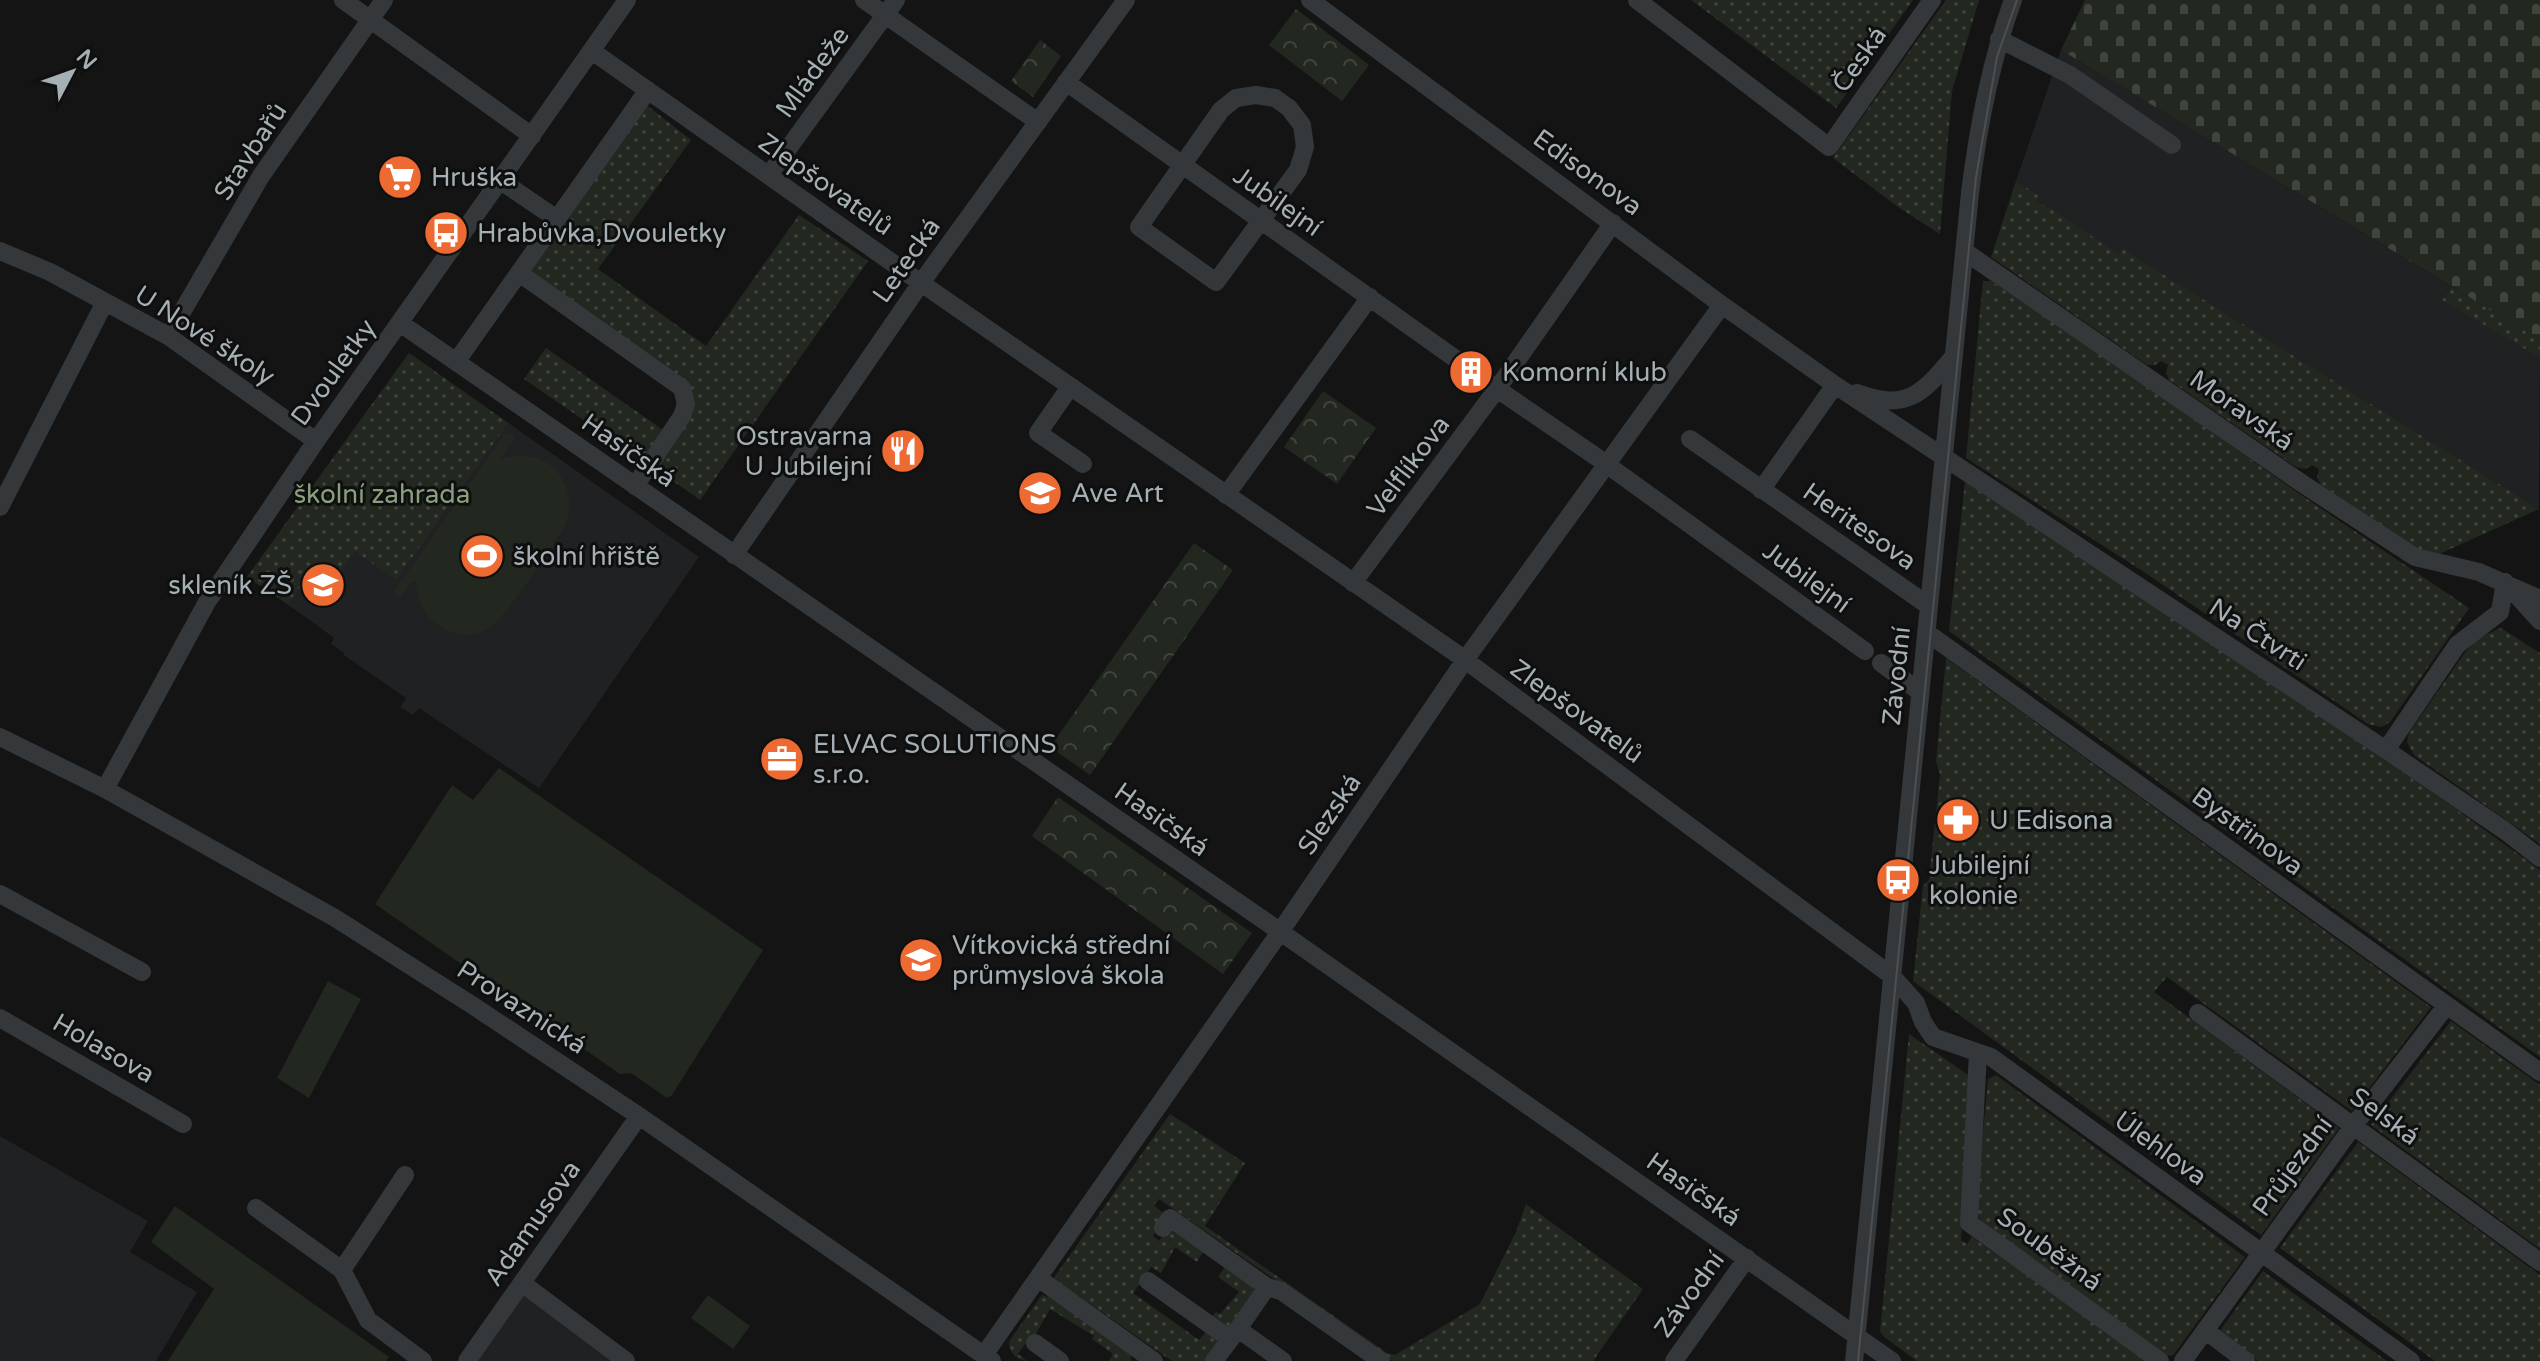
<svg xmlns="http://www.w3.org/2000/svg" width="2540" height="1361" font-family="'Varela Round',sans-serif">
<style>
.built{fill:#202122}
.grass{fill:url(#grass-dots)}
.forest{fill:url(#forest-crowns)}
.cemetery{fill:url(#cemetery-stones)}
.pitch{fill:#222820}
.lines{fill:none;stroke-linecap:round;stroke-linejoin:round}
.street-tunnel{stroke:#313335;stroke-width:18;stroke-dasharray:18 9;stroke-linecap:butt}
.street{stroke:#35383a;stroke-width:18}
.tram{stroke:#4c5053;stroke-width:2}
.labels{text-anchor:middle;stroke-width:6;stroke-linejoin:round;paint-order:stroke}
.street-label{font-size:26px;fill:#a5b0b5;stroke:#0f0f10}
.poi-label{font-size:26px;fill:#a5b0b5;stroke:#0f0f10;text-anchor:start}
.park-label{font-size:26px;fill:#88a07d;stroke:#0f0f10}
</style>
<defs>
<pattern id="grass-dots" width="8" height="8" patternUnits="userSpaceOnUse" patternTransform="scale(2)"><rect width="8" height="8" fill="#222820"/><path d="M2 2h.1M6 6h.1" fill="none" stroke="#3f453e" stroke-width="1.8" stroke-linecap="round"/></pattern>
<pattern id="forest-crowns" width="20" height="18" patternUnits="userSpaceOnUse" patternTransform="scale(2)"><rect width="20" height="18" fill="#222820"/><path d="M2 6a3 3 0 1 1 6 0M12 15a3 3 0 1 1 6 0" fill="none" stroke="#3f453e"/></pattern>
<pattern id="cemetery-stones" width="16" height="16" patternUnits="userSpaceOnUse" patternTransform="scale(2)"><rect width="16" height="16" fill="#222820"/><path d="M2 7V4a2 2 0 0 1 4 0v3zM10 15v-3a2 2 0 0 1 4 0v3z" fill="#3f453e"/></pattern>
</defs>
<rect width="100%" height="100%" fill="#141415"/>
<!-- built -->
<path class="built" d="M2061,50L2452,287L2443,300L2540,358L2539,509L2123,249L2119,255L2052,209L2036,202L2038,195L2016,181Z
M409,353L699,557L539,788L419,708L413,715L400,707L406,698L344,655V653L331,644L334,638L307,618L247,577Z
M0,1136L148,1221L130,1252L197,1292L156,1361H0Z
M522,1283L626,1361H467Z"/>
<!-- grass -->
<path class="grass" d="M1691,0H1913L1836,108Z
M1946,0H1979L1952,91L1940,234L1898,207L1833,158Z
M644,103L691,140L598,269L706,346L799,215L868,261L700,500L653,467L692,408L526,271Z
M2016,181L2038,195L2037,202L2052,209L2118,254L2123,249L2539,509L2428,559L2320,484L2317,477L2319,469L2312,465L2305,469L2296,467L2169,380L2166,373L2168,365L2161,361L2155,365H2147L1991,257Z
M1983,281H1991L2085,343L2301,495L2469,608L2390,722L2381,727L2368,724L2141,570L1966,458Z
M2452,287L2540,340V358L2442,300Z
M546,348L663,430L643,461L524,379Z
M409,353L508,423L396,580L355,551L336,577L326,571L310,594L300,587L288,604L247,577Z
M1965,481L2159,607L2449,804L2540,870V1057L1949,631Z
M2501,628L2540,653V844L2414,755L2407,742L2409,733L2466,651L2478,638Z
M1946,658L2431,1007L2352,1111L2167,977L2154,992L2339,1128L2261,1235L1913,981L1923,886L1929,880L1940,774L1936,761Z
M2451,1021L2540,1085V1249L2371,1125Z
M1909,1034L1971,1077L1961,1240L1967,1244L1972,1237L2148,1361H1917L1883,1336L1880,1331Z
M1996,1075L2245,1257L2174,1354L2168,1356L2161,1354L1982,1225L1976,1207L1988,1079Z
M1170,1114L1245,1163L1205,1226L1387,1353L1395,1355L1480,1304L1516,1232L1526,1204L1643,1289L1593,1361H1392L1159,1199L1154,1205L1163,1213L1164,1218L1153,1236L1159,1241L1165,1232L1171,1230L1203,1252L1197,1262L1175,1247L1161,1273L1151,1267L1133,1293L1199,1340L1207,1331L1219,1341L1210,1361H1172L1079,1296L1067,1294L1053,1279Z
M2358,1142L2540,1275V1361H2435L2280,1248Z
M1225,1267L1255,1289L1229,1328L1212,1317L1216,1312L1220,1314L1239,1292L1218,1277Z
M2263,1271L2387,1361H2258L2219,1332Z
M1042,1295L1052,1298L1130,1352L1131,1361H1109L1113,1354L1092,1339L1094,1336L1050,1309L1034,1337L1031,1336L1018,1354L1027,1361C1017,1361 1006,1350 1010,1340Z"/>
<!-- forest -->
<path class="forest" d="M1296,9L1369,65L1342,101L1269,45Z
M1040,40L1061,56L1033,97L1011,81Z
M1323,391L1376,428L1337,484L1284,447Z
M1194,543L1233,570L1090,775L1050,747Z
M1058,797L1252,933L1223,974L1032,836Z"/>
<!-- cemetery -->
<path class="cemetery" d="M2085,0H2540V340L2061,50Z"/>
<!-- pitch -->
<path class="pitch" d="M506,432L515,437L500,459C508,457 517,455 525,456C563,458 581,502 561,532C549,549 538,566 526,584C506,612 484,650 442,628C425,618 417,600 416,581H412L400,598L393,593Z
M499,768L763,950L672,1095L667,1098L631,1073L620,1074L375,904L452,785L473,800Z
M328,981L361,999L309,1098L277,1078Z
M175,1206L389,1357L386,1361H168L214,1289L151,1242Z
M708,1295L750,1326L733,1349L691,1318Z"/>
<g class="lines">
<!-- street-tunnel -->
<path class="street-tunnel" d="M1460,362L1484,380"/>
<!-- street -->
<path class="street" d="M343,0L532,136
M864,0L1038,122
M1310,0L1722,305L1835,385L2386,750L2504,830L2540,858
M1637,0L1829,147L1932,0
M1999,39L2070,75L2172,145
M592,51L921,283L1457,654L1892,976L1916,1003L1923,1022L1933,1037L1991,1057L2411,1361
M1066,82L1460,362
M1256,95L1275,98L1289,108L1302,125L1305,147L1298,170L1216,282L1139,227L1221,110L1236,98Z
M769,175L896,0
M501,181L557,219
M0,251L50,272L168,336L316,441
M1964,251L2303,484L2415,557L2479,572L2540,599
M519,273L682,388L686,404L682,416L635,486
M400,323L1262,919L1892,1361
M168,336L261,176L384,0
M456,362L648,90
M1484,380L1595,456L1865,651
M1070,387L1038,433L1083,464
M1857,393C1907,412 1923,393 1954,356
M1690,439L1929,606
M1761,490L1835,385
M1226,495L1370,297
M0,507L105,302
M734,555L921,283L1126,0
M1353,583L1497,389L1613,223
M2512,590L2540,621
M1926,632L2540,1072
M1881,663L1920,692
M0,737L105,789L335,918L472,1005L639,1116L992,1361
M2386,750L2457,645L2500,612L2505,582
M105,789L207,602L316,441L627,0
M0,894L142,972
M2198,1013L2540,1262
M0,1018L183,1124
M1978,1053L1969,1223L2160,1361
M405,1175L342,1270L368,1320L423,1361
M256,1208L342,1270
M1163,1228L1170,1218L1267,1287
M1038,1278L1154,1361
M1148,1281L1230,1339
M522,1283L626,1361
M1238,1329L1267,1287L1281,1291L1381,1361
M2206,1331L2246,1361
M1035,1343L1060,1361
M984,1355L1280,932L1465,660L1722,305
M467,1361L639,1116
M1214,1361L1238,1329L1283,1361
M1674,1361L1747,1258
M1854,1361L1970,193C1978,127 1990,63 2013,0
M2183,1361L2354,1125L2447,1005"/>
<!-- tram -->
<path class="tram" d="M1858,1361L1976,177L1997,57L2017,0"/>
</g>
<!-- icons -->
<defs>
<g id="supermarket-disc" transform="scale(2.3)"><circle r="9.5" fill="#ee6a33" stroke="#0f0f10"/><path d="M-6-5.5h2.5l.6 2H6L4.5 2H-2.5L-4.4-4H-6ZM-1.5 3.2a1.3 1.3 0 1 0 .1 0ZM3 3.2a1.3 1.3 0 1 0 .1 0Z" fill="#fff"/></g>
<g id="bus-disc" transform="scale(2.3)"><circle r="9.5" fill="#ee6a33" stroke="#0f0f10"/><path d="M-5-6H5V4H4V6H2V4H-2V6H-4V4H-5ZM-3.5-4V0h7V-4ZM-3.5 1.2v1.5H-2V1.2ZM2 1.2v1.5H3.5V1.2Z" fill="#fff"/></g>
<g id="building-disc" transform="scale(2.3)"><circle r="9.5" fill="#ee6a33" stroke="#0f0f10"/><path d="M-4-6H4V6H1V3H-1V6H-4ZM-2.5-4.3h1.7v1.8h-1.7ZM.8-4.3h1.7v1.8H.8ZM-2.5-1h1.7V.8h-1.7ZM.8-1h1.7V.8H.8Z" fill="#fff"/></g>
<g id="restaurant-disc" transform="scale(2.3)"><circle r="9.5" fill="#ee6a33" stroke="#0f0f10"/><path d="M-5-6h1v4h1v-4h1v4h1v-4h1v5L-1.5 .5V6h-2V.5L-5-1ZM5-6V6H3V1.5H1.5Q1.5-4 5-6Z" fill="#fff"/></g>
<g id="school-disc" transform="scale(2.3)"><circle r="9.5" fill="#ee6a33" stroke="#0f0f10"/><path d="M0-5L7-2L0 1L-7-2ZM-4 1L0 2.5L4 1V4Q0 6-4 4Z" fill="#fff"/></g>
<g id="stadium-disc" transform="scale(2.3)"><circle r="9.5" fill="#ee6a33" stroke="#0f0f10"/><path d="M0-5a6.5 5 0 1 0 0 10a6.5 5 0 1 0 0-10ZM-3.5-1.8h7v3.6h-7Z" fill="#fff"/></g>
<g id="office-disc" transform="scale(2.3)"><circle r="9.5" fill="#ee6a33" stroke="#0f0f10"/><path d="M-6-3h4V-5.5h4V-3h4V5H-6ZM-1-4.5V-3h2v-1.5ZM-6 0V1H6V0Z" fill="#fff"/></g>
<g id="pharmacy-disc" transform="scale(2.3)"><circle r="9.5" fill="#ee6a33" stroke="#0f0f10"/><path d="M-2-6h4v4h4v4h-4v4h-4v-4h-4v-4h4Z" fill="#fff"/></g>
<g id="university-disc" transform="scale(2.3)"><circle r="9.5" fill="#ee6a33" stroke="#0f0f10"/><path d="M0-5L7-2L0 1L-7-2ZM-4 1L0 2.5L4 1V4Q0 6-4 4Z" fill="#fff"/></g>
</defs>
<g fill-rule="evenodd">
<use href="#supermarket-disc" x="400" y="177"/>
<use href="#bus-disc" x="446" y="233"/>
<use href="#building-disc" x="1471" y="372"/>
<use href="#restaurant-disc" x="903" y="451"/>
<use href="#school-disc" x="1040" y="493"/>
<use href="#stadium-disc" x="482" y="556"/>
<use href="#school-disc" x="323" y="585"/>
<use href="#office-disc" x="782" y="759"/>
<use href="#pharmacy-disc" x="1958" y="820"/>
<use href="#bus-disc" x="1898" y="880"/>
<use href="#university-disc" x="921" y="960"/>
</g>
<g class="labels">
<!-- street labels -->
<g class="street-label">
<text transform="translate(1859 59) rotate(-55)" y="9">Česká</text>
<text transform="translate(812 72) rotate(-54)" y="9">Mládeže</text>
<text transform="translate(250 151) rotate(-57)" y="9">Stavbařů</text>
<text transform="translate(1588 172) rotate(36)" y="9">Edisonova</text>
<text transform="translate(826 184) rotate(35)" y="9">Zlepšovatelů</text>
<text transform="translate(1278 201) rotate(35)" y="9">Jubilejní</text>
<text transform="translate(906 260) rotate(-55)" y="9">Letecká</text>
<text transform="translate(205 335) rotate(33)" y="9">U Nové školy</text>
<text transform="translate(333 372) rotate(-54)" y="9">Dvouletky</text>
<text transform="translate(2242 410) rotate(35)" y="9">Moravská</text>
<text transform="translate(629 450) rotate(35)" y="9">Hasičská</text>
<text transform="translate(1408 466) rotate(-53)" y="9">Velflíkova</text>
<text transform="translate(1860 526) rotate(35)" y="9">Heritesova</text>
<text transform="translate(1807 577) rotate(36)" y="9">Jubilejní</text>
<text transform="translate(2258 634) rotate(33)" y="9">Na Čtvrti</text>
<text transform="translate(1896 676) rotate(-84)" y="9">Závodní</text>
<text transform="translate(1577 711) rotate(36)" y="9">Zlepšovatelů</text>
<text transform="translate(1329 814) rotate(-56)" y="9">Slezská</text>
<text transform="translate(1162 819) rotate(35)" y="9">Hasičská</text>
<text transform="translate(2248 831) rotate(36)" y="9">Bystřinova</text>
<text transform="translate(522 1007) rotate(33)" y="9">Provaznická</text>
<text transform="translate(104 1048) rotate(30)" y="9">Holasova</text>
<text transform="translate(2385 1116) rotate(36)" y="9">Selská</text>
<text transform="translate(2161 1148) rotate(36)" y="9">Úlehlova</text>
<text transform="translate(2292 1166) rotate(-54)" y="9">Průjezdní</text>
<text transform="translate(1694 1189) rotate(35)" y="9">Hasičská</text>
<text transform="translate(532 1223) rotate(-55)" y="9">Adamusova</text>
<text transform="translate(2050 1249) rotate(36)" y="9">Souběžná</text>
<text transform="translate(1689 1294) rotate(-54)" y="9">Závodní</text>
</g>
<!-- poi labels -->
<g class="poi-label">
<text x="431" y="186">Hruška</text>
<text x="477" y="242">Hrabůvka,Dvouletky</text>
<text x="1502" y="381">Komorní klub</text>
<text x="872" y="445" text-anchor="end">Ostravarna<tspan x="872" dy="30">U Jubilejní</tspan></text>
<text x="1071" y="502">Ave Art</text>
<text x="513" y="565">školní hřiště</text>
<text x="292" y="594" text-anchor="end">skleník ZŠ</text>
<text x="813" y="753">ELVAC SOLUTIONS<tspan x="813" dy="30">s.r.o.</tspan></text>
<text x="1989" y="829">U Edisona</text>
<text x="1929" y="874">Jubilejní<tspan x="1929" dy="30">kolonie</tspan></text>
<text x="952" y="954">Vítkovická střední<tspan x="952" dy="30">průmyslová škola</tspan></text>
</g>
<!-- park labels -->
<g class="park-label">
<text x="382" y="503">školní zahrada</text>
</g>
</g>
<!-- north arrow -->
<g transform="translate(72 72) rotate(49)" stroke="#0f0f10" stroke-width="6" paint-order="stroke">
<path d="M0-6L14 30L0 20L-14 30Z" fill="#a5b0b5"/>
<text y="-12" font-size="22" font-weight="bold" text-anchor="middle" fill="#a5b0b5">N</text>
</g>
</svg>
